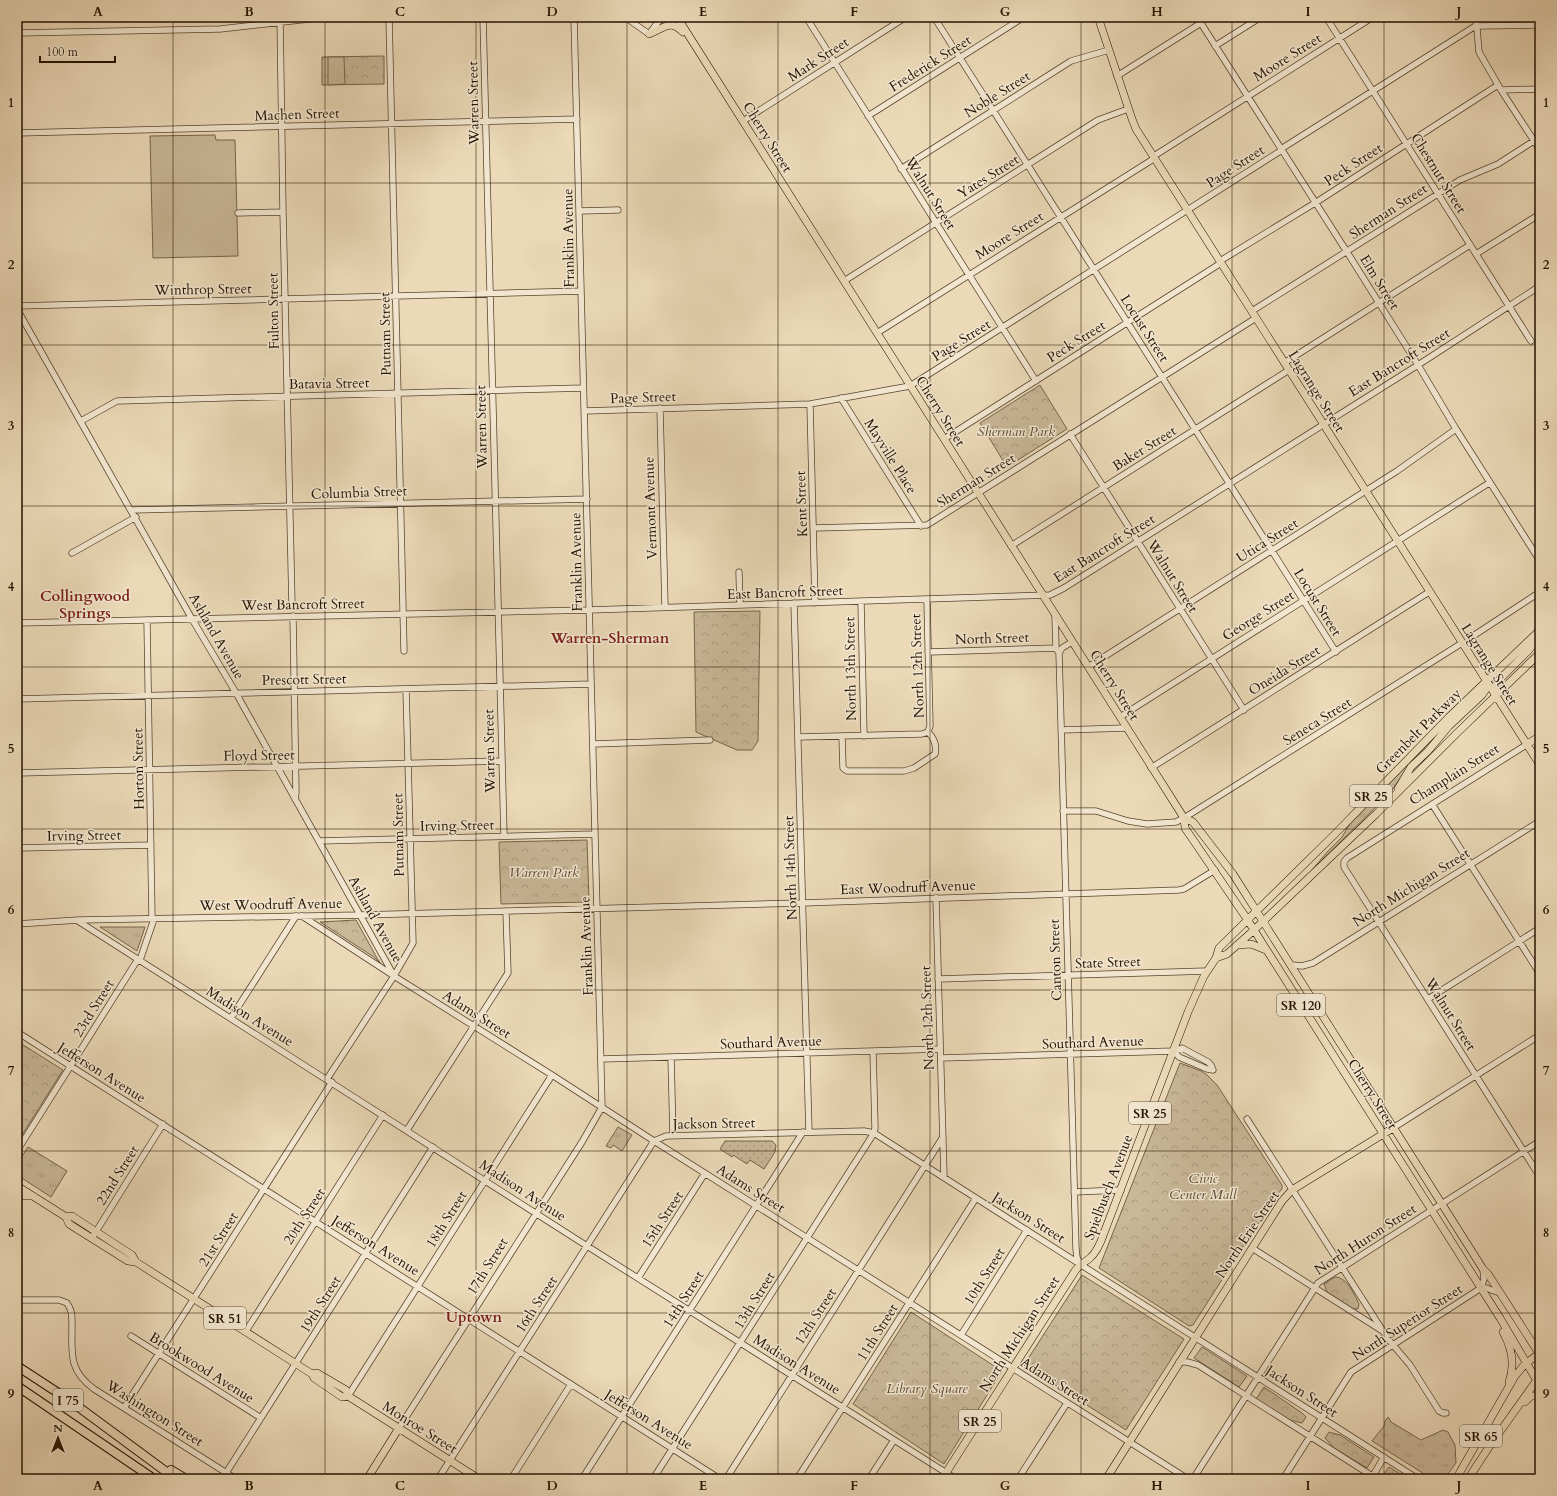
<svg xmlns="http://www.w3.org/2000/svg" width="1557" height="1496" font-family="Cardo,serif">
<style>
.grass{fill:url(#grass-tufts);stroke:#76644c}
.park{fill:url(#park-crowns);stroke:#76644c}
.garden{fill:url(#garden-dots);stroke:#76644c}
.pitch{fill:#c9b798;stroke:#76644c}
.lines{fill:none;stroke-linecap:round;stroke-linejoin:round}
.minor-casing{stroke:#56442e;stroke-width:7}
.major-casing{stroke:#241200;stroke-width:8}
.highway-casing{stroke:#241200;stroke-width:10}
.minor{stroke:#f2e6d0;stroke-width:5.5}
.major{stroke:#ebd9b7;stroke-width:7}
.highway{stroke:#ebd9b7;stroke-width:8}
.grid{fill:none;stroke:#241200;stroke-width:1;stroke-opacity:0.55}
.labels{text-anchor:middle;stroke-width:3;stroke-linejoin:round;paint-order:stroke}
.shield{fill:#f2e6d0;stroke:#62523e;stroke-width:1}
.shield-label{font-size:13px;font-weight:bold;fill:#241200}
.street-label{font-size:14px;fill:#241200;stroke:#f2e6d0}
.park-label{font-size:14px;font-style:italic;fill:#5e4c35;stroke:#f2e6d0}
.neighbourhood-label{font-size:15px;font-weight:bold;fill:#7a1f14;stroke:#f2e6d0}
.neatline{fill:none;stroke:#241200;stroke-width:1.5}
.grid-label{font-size:13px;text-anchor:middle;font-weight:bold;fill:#241200}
</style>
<defs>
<pattern id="grass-tufts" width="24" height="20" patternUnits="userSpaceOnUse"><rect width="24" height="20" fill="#c9b798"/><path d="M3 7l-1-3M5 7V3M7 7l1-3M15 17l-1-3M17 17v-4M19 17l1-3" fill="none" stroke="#ac9c81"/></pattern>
<pattern id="park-crowns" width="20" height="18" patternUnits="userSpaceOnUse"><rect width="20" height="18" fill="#c9b798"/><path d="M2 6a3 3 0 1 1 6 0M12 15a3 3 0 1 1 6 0" fill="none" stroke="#ac9c81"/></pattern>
<pattern id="garden-dots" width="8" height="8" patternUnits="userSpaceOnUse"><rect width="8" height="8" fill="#c9b798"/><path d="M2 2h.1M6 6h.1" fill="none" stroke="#ac9c81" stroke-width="1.8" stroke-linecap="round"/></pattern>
</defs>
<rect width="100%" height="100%" fill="#ebd9b7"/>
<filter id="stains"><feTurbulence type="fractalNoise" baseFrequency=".005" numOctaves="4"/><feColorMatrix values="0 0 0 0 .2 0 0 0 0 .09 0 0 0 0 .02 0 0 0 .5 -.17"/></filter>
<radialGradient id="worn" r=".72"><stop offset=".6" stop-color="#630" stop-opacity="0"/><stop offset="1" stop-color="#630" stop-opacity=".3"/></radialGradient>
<!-- grass -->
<path class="grass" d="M1445,726L1398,781L1391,792L1312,870L1328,851L1342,837L1349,825Z
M100,927H145L137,951Z
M618,1127L632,1135L622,1151L613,1145L611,1148L606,1146Z
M28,1147L67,1171L51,1197L17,1175V1164Z
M1388,1417L1391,1422L1421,1440L1443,1430L1448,1432L1455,1445L1456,1463C1447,1475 1445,1482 1429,1477L1372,1441L1384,1426L1385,1421Z"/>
<!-- park -->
<path class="park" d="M384,56V84L322,85V57Z
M1040,385L1067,429L1007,467L980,423Z
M760,611L758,741L752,750H737L696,732L694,612Z
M587,840L589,902L501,904L499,842Z
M356,920L377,958L381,964L374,957L320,922Z
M17,1041L63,1070L17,1143Z
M1180,1063L1201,1071L1207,1075L1217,1085L1282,1185V1189L1273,1200L1193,1325L1189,1326L1099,1268Z
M1082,1275L1184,1339L1126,1430L1024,1365Z
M1335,1277C1347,1277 1354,1294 1359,1304L1358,1309H1353L1327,1292L1324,1284Z
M911,1312L1002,1371L944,1464L853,1404Z
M1202,1347L1247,1376L1239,1387L1194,1358Z
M1264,1387L1302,1413L1306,1417L1302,1423L1290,1420L1256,1399Z
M1329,1432L1340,1435L1374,1457L1367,1468L1334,1448L1325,1438Z
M1389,1467L1408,1479H1383L1381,1478Z"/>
<!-- garden -->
<path class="garden" d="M725,1141H772L776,1145L775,1152L764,1169L750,1160L747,1164L733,1155L732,1157L720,1149Z"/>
<!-- pitch -->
<path class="pitch" d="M328,57H344L345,84L328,85Z
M215,135L216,140H235L238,256L153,258L150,136Z"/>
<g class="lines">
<!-- minor casing -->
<g class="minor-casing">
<path id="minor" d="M280,17L283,212L292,605
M389,17L404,651
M483,17L504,836
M625,17L649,34L662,17
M806,17L1036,381
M934,17L1336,652
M1197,17L1347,252L1418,365L1456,429L1540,561
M1326,17L1531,341
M1476,17L1479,52L1501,90L1540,150
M1477,26L1540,25
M17,33L220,29L318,18L371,17
M1215,46L1261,17
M1117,76L1201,23
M1501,90L1540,89
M868,116L1024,17
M743,121L906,17
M17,133L577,119
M1281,149L1477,25
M1154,156L1373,17
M901,169L1071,61L1109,50
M579,211L618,210
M238,213L283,212
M1476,254L1540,214
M1220,261L1315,203L1498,85
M844,281L1098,120L1128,109
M17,306L581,291
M17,309L192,619L236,693L393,974
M1252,311L1460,180L1498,164L1540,137
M877,333L1155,158
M1284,363L1470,245
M841,398L921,526
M810,404L815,603
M660,408L665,607
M584,411L810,404L910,386L1282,150
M81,421L117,401L583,388
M1070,434L1244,710
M944,439L1221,263
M131,510L587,499
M814,528L927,525L1256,318
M1011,546L1289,370
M72,553L136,517
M739,572L740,605
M927,600L930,726L928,732
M861,602L864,736
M794,603L809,1132
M293,616L296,793L295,799
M1055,616L1056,648L1059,653L1076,1249L1077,1258L1080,1263
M147,620L152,919
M17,623L589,610L1050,595L1064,588L1418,365L1540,286
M1473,636L1540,592
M928,652L1056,648
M1059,653L1062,648L1072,642
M1088,667L1397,471L1456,429
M17,699L591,684
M1120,717L1489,483
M1061,730L1126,728
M842,736L843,768L847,771H904L914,768L935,754C937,745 934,738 928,732
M798,737L922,734L928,732
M593,744L710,740
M1526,745L1347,858L1344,862V867L1540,1177
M1151,768L1429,592
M17,773L502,761
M1432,804L1540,974
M1063,811H1096L1128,821L1147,824L1176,822L1184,818L1462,643
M319,841L595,834
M17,848L151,845
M936,898L944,1177
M302,916L394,976L552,1075L654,1141L1188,1479
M78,921L587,1246L956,1479
M17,924L78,920L360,915L803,903L1179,890L1184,889L1215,870
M140,960L154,919
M1292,965L1302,966L1313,963L1540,821
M938,979L1207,971
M1428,999L1540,928
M231,1018L296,916
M17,1032L720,1479
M671,1057L673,1136
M941,1058L1174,1051L1182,1048L1208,1062L1211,1065L1213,1070L1207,1069L1179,1057L1174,1051
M601,1059L940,1049
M327,1079L394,976L413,943L406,689
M1247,1119L1388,1339L1410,1365L1439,1411L1443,1413H1446
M1393,1128L1540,1035
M407,1130L508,973L506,911
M17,1151L138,959
M1074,1192L1121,1190
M92,1238L163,1124
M1252,1248L1381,1330
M638,1278L705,1173
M1481,1288H1486L1500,1293
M17,1300H59L67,1303C72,1310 72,1316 72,1324C72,1353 68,1370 94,1389L236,1479
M246,1331L383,1115
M961,1335L1027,1230
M131,1336L261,1418
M1179,1362H1187L1198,1365L1377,1479
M348,1396L552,1075
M124,1408L332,1082
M399,1428L582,1142L602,1107L574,17
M226,1473L433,1147
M438,1479L654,1141L666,1136L864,1131L874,1133L924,1165L1418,1479
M511,1479L571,1384
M582,1479L803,1132
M653,1479L874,1133L875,1128L873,1051
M726,1479L943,1137
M797,1479L976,1198
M869,1479L894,1440
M1018,1479L1067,1403
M1193,1479L1318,1283L1540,1141
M1283,1479L1351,1372L1481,1288L1484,1279L1483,1269
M1371,1479L1384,1457"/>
</g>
<!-- major casing -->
<g class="major-casing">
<path id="major" d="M677,17L1184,818L1185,828L1247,919L1500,1318L1540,1386
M1098,17L1132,119L1136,129L1540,765
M649,34C663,29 670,18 683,32
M1495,696L1496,685L1498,681L1528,651L1540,636
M1526,745L1540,736
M1398,789L1411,767L1428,751L1449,726L1482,695L1486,689V682
M1184,818L1193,822L1233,874L1483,1269L1488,1274L1540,1355
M1237,945L1251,944L1266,950
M1216,958L1227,954L1254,930L1376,814L1456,734L1540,653
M17,1186L66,1217L72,1216L78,1220L132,1255L136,1262
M17,1196H33
M66,1217L69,1224L128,1261L136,1262L312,1374L314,1378L342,1397L348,1396L479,1479
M1503,1332C1512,1348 1515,1365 1509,1382
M312,1374L317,1373L346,1390L348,1396
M1536,1379L1537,1373L1540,1369
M1525,1402L1531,1396H1540
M367,1479L399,1428
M942,1479L1075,1271C1079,1265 1084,1263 1090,1258C1097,1252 1101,1242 1104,1233L1188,1012L1204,976L1216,958L1219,948L1336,833L1449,717L1540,630
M1106,1479L1282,1201L1292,1190L1393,1128
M1456,1479L1515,1376L1525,1364L1540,1353
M1468,1479L1489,1447L1539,1377"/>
</g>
<!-- highway casing -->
<g class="highway-casing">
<path id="highway" d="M17,1366L69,1400L176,1479
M17,1386L154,1479
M171,1470L186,1479"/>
</g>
<!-- minor -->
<use href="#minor" class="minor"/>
<!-- major -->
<use href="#major" class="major"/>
<!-- highway -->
<use href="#highway" class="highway"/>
</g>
<!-- grid -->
<path class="grid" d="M173,17V1479M325,17V1479M476,17V1479M627,17V1479M778,17V1479M930,17V1479M1081,17V1479M1232,17V1479M1384,17V1479M17,183H1540M17,345H1540M17,506H1540M17,667H1540M17,829H1540M17,990H1540M17,1151H1540M17,1313H1540"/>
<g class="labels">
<!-- shield labels -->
<g class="shield">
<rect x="1350" y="785" width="42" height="22" rx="3"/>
<rect x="1277" y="994" width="48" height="22" rx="3"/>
<rect x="1129" y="1102" width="42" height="22" rx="3"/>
<rect x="204" y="1307" width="42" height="22" rx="3"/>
<rect x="53" y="1389" width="30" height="22" rx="3"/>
<rect x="959" y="1410" width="42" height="22" rx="3"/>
<rect x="1460" y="1425" width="42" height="22" rx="3"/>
</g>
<g class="shield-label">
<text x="1371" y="801">SR 25</text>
<text x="1301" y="1010">SR 120</text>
<text x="1150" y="1118">SR 25</text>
<text x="225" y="1323">SR 51</text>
<text x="68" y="1405">I 75</text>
<text x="980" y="1426">SR 25</text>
<text x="1481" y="1441">SR 65</text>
</g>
<!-- street labels -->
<g class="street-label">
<text transform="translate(1287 57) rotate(-32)" y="5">Moore Street</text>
<text transform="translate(818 59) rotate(-33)" y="5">Mark Street</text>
<text transform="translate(930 63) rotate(-32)" y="5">Frederick Street</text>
<text transform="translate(997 94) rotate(-32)" y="5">Noble Street</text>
<text transform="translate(473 103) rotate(-91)" y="5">Warren Street</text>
<text transform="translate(297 114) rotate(-2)" y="5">Machen Street</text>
<text transform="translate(768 137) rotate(58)" y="5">Cherry Street</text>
<text transform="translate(1353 164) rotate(-33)" y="5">Peck Street</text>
<text transform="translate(1235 166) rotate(-33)" y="5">Page Street</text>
<text transform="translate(1439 173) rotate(58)" y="5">Chestnut Street</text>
<text transform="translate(988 176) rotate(-32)" y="5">Yates Street</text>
<text transform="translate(931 193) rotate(58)" y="5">Walnut Street</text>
<text transform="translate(1388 211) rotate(-33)" y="5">Sherman Street</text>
<text transform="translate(1009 235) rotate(-32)" y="5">Moore Street</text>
<text transform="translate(568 238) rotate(-91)" y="5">Franklin Avenue</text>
<text transform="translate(1380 282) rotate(58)" y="5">Elm Street</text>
<text transform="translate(203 289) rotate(-1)" y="5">Winthrop Street</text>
<text transform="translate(273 311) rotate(-91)" y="5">Fulton Street</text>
<text transform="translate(1145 328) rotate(57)" y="5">Locust Street</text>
<text transform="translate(385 334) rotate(-91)" y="5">Putnam Street</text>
<text transform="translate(961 340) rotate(-32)" y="5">Page Street</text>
<text transform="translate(1076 341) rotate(-32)" y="5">Peck Street</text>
<text transform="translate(1399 362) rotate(-32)" y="5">East Bancroft Street</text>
<text transform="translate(329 383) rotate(-1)" y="5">Batavia Street</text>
<text transform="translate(1317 391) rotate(58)" y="5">Lagrange Street</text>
<text transform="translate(643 397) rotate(-2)" y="5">Page Street</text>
<text transform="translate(941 411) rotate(58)" y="5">Cherry Street</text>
<text transform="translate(481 427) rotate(-91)" y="5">Warren Street</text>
<text transform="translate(1144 448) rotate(-32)" y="5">Baker Street</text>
<text transform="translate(891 456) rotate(58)" y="5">Mayville Place</text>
<text transform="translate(976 480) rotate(-32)" y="5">Sherman Street</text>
<text transform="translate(359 492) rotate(-2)" y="5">Columbia Street</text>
<text transform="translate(801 504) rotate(-92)" y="5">Kent Street</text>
<text transform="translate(650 508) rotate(-92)" y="5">Vermont Avenue</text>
<text transform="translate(1267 540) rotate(-32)" y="5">Utica Street</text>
<text transform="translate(1104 548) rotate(-32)" y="5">East Bancroft Street</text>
<text transform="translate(576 562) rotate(-91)" y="5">Franklin Avenue</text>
<text transform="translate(1173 576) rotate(58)" y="5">Walnut Street</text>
<text transform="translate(785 592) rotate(-2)" y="5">East Bancroft Street</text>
<text transform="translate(1318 602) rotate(58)" y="5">Locust Street</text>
<text transform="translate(303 604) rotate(-1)" y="5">West Bancroft Street</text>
<text transform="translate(1258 615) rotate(-32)" y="5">George Street</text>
<text transform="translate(217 636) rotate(60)" y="5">Ashland Avenue</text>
<text transform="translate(992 638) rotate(-2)" y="5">North Street</text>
<text transform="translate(1490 664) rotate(58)" y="5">Lagrange Street</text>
<text transform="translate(917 666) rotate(-92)" y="5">North 12th Street</text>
<text transform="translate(850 669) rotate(-91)" y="5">North 13th Street</text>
<text transform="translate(1284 670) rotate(-32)" y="5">Oneida Street</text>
<text transform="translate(304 679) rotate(-1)" y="5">Prescott Street</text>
<text transform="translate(1115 685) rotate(58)" y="5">Cherry Street</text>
<text transform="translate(1317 721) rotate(-32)" y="5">Seneca Street</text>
<text transform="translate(1418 731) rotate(-45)" y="5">Greenbelt Parkway</text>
<text transform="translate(489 751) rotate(-91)" y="5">Warren Street</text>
<text transform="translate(259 755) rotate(-1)" y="5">Floyd Street</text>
<text transform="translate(138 769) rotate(-91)" y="5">Horton Street</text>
<text transform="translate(1454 774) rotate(-32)" y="5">Champlain Street</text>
<text transform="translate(457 825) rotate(-1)" y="5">Irving Street</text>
<text transform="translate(84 835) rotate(-1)" y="5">Irving Street</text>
<text transform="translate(398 835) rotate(-91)" y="5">Putnam Street</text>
<text transform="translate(790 868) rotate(-92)" y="5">North 14th Street</text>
<text transform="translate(908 887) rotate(-2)" y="5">East Woodruff Avenue</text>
<text transform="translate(1411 887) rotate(-32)" y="5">North Michigan Street</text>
<text transform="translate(271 904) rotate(-1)" y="5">West Woodruff Avenue</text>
<text transform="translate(376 919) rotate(61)" y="5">Ashland Avenue</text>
<text transform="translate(586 946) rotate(-92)" y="5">Franklin Avenue</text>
<text transform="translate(1055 960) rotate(-92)" y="5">Canton Street</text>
<text transform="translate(1108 962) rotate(-2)" y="5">State Street</text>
<text transform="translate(93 1008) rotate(-58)" y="5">23rd Street</text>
<text transform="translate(477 1014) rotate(32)" y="5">Adams Street</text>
<text transform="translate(1451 1014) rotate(58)" y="5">Walnut Street</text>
<text transform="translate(250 1016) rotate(32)" y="5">Madison Avenue</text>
<text transform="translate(927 1018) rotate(-92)" y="5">North 12th Street</text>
<text transform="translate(771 1042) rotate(-2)" y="5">Southard Avenue</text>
<text transform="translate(1093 1042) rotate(-2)" y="5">Southard Avenue</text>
<text transform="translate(102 1072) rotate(32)" y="5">Jefferson Avenue</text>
<text transform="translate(1373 1094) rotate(58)" y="5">Cherry Street</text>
<text transform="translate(714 1123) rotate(-1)" y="5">Jackson Street</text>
<text transform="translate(117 1175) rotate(-58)" y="5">22nd Street</text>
<text transform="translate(1108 1187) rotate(-69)" y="5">Spielbusch Avenue</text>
<text transform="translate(751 1188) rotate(32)" y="5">Adams Street</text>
<text transform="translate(523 1190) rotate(33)" y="5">Madison Avenue</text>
<text transform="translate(304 1216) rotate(-57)" y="5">20th Street</text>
<text transform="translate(1029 1217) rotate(32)" y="5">Jackson Street</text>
<text transform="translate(446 1219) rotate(-58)" y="5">18th Street</text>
<text transform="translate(662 1219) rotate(-57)" y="5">15th Street</text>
<text transform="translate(1247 1234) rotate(-56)" y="5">North Erie Street</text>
<text transform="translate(218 1239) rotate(-58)" y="5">21st Street</text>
<text transform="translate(1365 1239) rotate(-33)" y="5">North Huron Street</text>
<text transform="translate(376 1245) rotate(32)" y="5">Jefferson Avenue</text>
<text transform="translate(487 1266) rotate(-58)" y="5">17th Street</text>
<text transform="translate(984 1276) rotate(-58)" y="5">10th Street</text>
<text transform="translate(683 1299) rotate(-58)" y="5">14th Street</text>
<text transform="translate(754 1300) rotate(-58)" y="5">13th Street</text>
<text transform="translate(320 1304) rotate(-58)" y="5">19th Street</text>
<text transform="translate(536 1304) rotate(-57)" y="5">16th Street</text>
<text transform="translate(815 1316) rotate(-57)" y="5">12th Street</text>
<text transform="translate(1407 1322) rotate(-33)" y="5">North Superior Street</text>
<text transform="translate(877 1332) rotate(-58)" y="5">11th Street</text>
<text transform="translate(1019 1334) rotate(-57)" y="5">North Michigan Street</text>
<text transform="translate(797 1364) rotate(32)" y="5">Madison Avenue</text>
<text transform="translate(202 1367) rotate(32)" y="5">Brookwood Avenue</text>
<text transform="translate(1055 1381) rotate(32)" y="5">Adams Street</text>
<text transform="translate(1302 1391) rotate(33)" y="5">Jackson Street</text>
<text transform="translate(155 1413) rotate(32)" y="5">Washington Street</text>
<text transform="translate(649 1419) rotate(32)" y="5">Jefferson Avenue</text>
<text transform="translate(420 1427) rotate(32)" y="5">Monroe Street</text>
</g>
<!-- park labels -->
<g class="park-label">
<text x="1016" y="436">Sherman Park</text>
<text x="544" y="877">Warren Park</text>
<text x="1203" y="1183">Civic<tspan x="1203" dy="16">Center Mall</tspan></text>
<text x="927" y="1393">Library Square</text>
</g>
<!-- neighbourhood labels -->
<g class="neighbourhood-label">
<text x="85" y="601">Collingwood<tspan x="85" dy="17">Springs</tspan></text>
<text x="610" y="643">Warren-Sherman</text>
<text x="474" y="1322">Uptown</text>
</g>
</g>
<!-- margin -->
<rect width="1557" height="1496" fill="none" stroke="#ebd9b7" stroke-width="44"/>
<!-- north arrow -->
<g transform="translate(58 1438)" stroke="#f2e6d0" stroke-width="3" paint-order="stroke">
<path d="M0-3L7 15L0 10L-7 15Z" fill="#241200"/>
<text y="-6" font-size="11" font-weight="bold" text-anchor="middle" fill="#241200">N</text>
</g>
<!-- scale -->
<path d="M40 56v6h75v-6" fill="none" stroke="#241200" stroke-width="2"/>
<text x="46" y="56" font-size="12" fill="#241200" stroke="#f2e6d0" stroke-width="3" paint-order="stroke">100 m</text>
<rect x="22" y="22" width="1513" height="1452" class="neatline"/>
<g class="grid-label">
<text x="98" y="16">A</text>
<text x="249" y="16">B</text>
<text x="400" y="16">C</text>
<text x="552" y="16">D</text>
<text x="703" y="16">E</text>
<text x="854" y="16">F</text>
<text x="1005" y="16">G</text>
<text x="1157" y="16">H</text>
<text x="1308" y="16">I</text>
<text x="1459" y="16">J</text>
<text x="11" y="107">1</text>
<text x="1546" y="107">1</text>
<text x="11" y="269">2</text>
<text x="1546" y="269">2</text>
<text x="11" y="430">3</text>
<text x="1546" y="430">3</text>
<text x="11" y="591">4</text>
<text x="1546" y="591">4</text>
<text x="11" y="753">5</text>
<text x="1546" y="753">5</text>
<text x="11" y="914">6</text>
<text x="1546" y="914">6</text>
<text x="11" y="1075">7</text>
<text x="1546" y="1075">7</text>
<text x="11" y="1237">8</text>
<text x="1546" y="1237">8</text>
<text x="11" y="1398">9</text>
<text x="1546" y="1398">9</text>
<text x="98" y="1490">A</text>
<text x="249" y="1490">B</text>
<text x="400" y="1490">C</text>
<text x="552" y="1490">D</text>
<text x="703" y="1490">E</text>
<text x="854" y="1490">F</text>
<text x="1005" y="1490">G</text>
<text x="1157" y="1490">H</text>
<text x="1308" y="1490">I</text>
<text x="1459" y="1490">J</text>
</g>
<rect width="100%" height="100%" filter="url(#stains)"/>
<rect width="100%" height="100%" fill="url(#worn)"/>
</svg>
